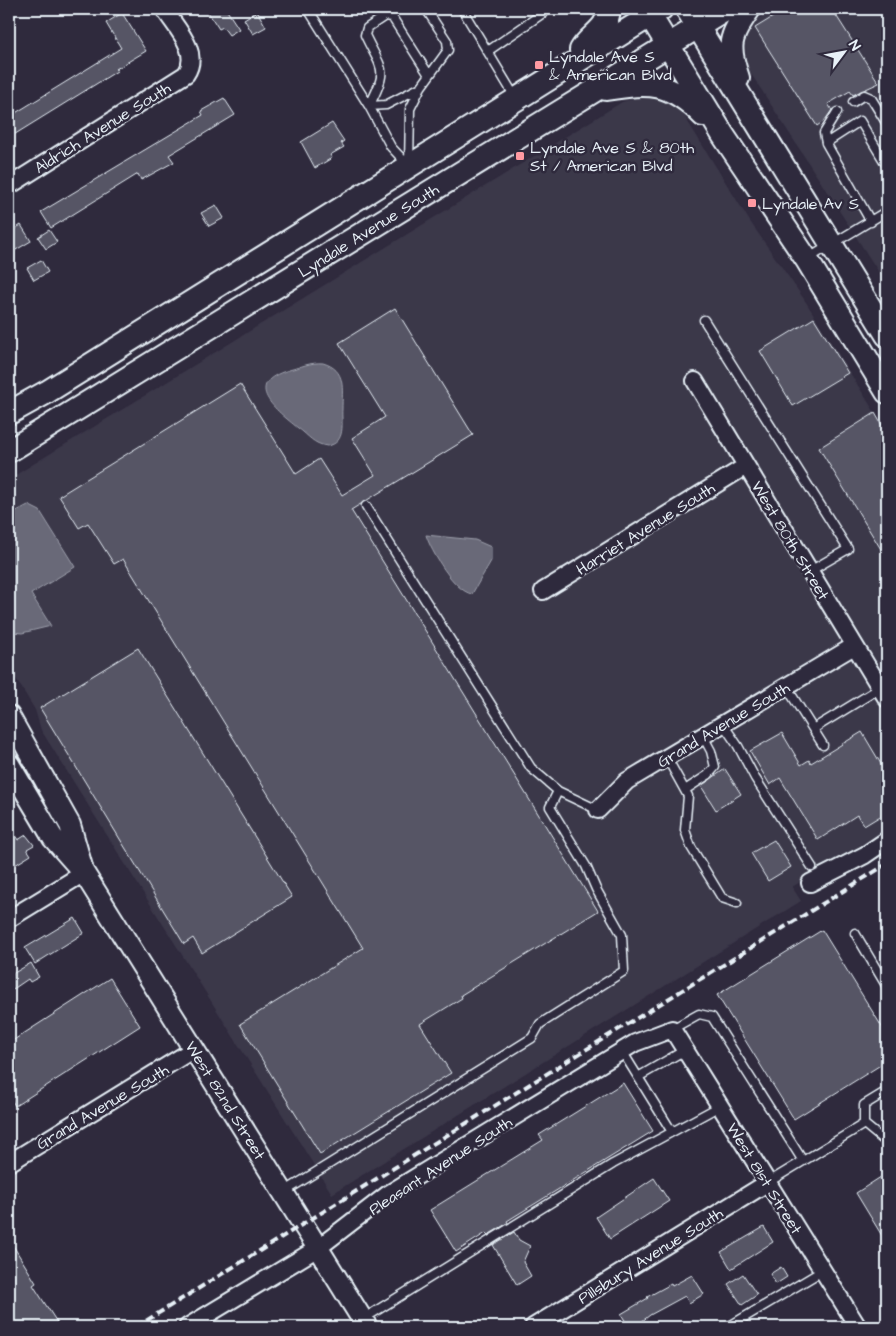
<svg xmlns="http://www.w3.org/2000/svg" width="896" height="1336" font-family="'Architects Daughter',sans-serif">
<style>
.built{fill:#3b3749}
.water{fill:#696978;stroke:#9c9fab}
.building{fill:#575565;stroke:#e8f1f8}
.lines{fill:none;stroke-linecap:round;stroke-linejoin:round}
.service-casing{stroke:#e8f1f8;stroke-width:11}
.minor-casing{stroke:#e8f1f8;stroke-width:20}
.tertiary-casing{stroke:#e8f1f8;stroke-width:24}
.secondary-casing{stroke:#e8f1f8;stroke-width:26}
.service{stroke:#2f2a3d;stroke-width:8}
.minor{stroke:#2f2a3d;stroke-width:16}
.tertiary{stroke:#2f2a3d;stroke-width:20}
.secondary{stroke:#2f2a3d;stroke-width:22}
.rail{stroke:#e8f1f8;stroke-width:4;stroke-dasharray:8 4;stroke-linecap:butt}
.poi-dot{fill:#ff9aa2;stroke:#2f2a3d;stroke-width:2}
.labels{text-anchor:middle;stroke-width:5;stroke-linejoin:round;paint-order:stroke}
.poi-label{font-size:16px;fill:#e8f1f8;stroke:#2f2a3d;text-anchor:start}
.street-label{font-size:16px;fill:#e8f1f8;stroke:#2f2a3d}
</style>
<rect width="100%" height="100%" fill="#2f2a3d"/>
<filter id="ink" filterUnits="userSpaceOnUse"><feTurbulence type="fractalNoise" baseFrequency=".02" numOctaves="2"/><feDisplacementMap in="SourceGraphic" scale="10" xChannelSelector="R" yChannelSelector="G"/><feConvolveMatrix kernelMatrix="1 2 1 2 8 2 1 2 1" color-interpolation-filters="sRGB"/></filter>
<g filter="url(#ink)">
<!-- built -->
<path class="built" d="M774,9H887V285L746,66L745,36L754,21Z
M644,95L668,101L683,114L751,223L804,299L887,432V673L868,685L887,716V829L792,887L801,901L332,1194L41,730L35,710L9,667V479L622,102Z"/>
<!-- water -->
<path class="water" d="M323,363C347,370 342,389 342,409C341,422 347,443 327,446C313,444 309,436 298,428C276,410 241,384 289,370C301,367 310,362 323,363Z
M28,505L40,511L75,567L31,594L51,626L22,633L13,632L9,627V515Z
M426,535L475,540L491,547V561L472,594C454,591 431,551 426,535Z"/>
<!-- building -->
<path class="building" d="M206,9H226L239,29L229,35L223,27L219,29Z
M786,9H832L879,83L853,95L850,91L828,104L832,110L825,120L817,126L755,28Z
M257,11L266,27L253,34L244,19Z
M122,13L146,51L116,69L117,71L12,136L9,130V117L121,48L106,23Z
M224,98L235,115L169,155L174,162L141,180L138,174L51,228L41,212L203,115L201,111Z
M332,123L344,141L341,143L344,147L330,155L332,158L315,168L301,142Z
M216,205L224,218L209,226L201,213Z
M21,225L31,241L9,254V233Z
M49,230L57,242L46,249L38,237Z
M41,260L48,272L34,280L27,268Z
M395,308L473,435L351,510L598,911L461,995L462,998L420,1024L451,1073L320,1154L240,1024L363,948L123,559L114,564L88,523L79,528L59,496L240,384L296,474L319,459L342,495L375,475L352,438L385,417L339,343Z
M814,318L848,373L793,406L760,351Z
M875,413L887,434V559L819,448Z
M138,648L292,897L202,953L193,938L184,944L40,708Z
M862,732L887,774V812L864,826L857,815L818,840L780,778L770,785L750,751L782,733L801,765L809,760L811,763Z
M725,769L741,794L716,810L701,786Z
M9,826L18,840L26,835L34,845L27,849L31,855L15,865L9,857Z
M774,840L791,867L768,881L751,853Z
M75,918L84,933L35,964L25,948Z
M822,930L887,1035V1061L794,1119L717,995Z
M31,963L39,977L30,982L28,979L9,992V976Z
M110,978L140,1026L15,1106L9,1095V1043Z
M623,1083L653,1131L507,1221L508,1223L488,1235L486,1233L456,1252L430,1210L543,1140L539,1135Z
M887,1173V1244L856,1193Z
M654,1178L669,1201L610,1239L596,1217Z
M764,1227L773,1242L731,1269L721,1252Z
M514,1232L519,1240L530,1246L523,1262L531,1276L517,1285L493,1245Z
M9,1239L36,1283L33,1285L60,1327H9Z
M781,1267L787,1277L776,1284L770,1274Z
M743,1274L757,1295L742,1305L728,1284Z
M692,1275L704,1294L689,1303L685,1296L650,1315L641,1322L644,1327H629L621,1314L648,1298L647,1297L671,1284L672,1286Z"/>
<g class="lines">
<!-- service casing -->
<g class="service-casing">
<path id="service" d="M308,9L369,106L386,105L421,87
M426,9L447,41L448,50L421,87L410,109L409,166L391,147L369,106C390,67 381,70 365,35L367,28L385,16L392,17L429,75
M462,9L515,97
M488,51L549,9
M853,102L864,95L871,98L887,124
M837,112L824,133L826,143L871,222
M826,143L860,121L887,166
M809,258L887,211
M704,320L848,549L810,571
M366,506L531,768L558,791L598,810
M786,686L823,745
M723,724L738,746L755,778L812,867
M813,729L880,688
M667,758L688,796L685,830L691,847L722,898L737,903
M685,790L708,775L715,767L711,751L703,736
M855,933L887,987
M672,1029L699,1014L712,1017L803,1161
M622,1051L672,1132
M638,1077L685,1050
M864,1124V1105L887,1091
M767,1183L864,1124L887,1143
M284,1192L532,1038L540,1024L624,971L622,935L596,889L586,866L550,807L558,791
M363,1319L613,1164L720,1106
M728,1327L822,1271"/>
</g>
<!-- minor casing -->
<g class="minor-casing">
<path id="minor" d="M9,186L186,74C201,52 176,28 164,9
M695,381L887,699
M543,591L746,466
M598,810L627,781L854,646
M810,883L865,855L887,840
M9,919L84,873
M9,1163L194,1049
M187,1327L318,1248L388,1194L635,1043L672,1029L858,1327
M533,1327L767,1183"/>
</g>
<!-- tertiary casing -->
<g class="tertiary-casing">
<path id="tertiary" d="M9,716L70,825L82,867
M9,764L53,838L84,873L367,1327"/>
</g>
<!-- secondary casing -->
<g class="secondary-casing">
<path id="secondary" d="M646,9L723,135L807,260L887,392
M687,9L887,335
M581,50C589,35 608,30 609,9
M738,78C727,46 729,37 749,9
M606,89C651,82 669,81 703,115
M9,413L47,392L661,9
M9,451L727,9"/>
</g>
<!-- service -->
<use href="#service" class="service"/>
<!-- minor -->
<use href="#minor" class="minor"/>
<!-- tertiary -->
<use href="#tertiary" class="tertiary"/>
<!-- secondary -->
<use href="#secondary" class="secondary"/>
<!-- rail -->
<path class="rail" d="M136,1327L887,864"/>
</g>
</g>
<!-- markers -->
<g class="poi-dot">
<rect x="534" y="60" width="10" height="10" rx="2.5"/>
<rect x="515" y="151" width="10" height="10" rx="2.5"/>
<rect x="747" y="198" width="10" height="10" rx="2.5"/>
</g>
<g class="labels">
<!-- poi labels -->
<g class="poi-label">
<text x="549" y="62">Lyndale Ave S<tspan x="549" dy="18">&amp; American Blvd</tspan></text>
<text x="530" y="153">Lyndale Ave S &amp; 80th<tspan x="530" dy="18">St / American Blvd</tspan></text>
<text x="762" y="209">Lyndale Av S</text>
</g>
<!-- street labels -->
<g class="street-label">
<text transform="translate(102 127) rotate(-32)" y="6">Aldrich Avenue South</text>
<text transform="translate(368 230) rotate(-32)" y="6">Lyndale Avenue South</text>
<text transform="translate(645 528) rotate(-32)" y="6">Harriet Avenue South</text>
<text transform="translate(791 540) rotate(59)" y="6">West 80th Street</text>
<text transform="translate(723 724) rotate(-31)" y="6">Grand Avenue South</text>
<text transform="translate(226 1100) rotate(58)" y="6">West 82nd Street</text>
<text transform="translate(102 1106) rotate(-31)" y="6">Grand Avenue South</text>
<text transform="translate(440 1165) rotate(-33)" y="6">Pleasant Avenue South</text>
<text transform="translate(765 1178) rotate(58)" y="6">West 81st Street</text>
<text transform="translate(650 1255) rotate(-32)" y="6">Pillsbury Avenue South</text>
</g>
</g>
<!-- margin -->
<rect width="896" height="1336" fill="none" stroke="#2f2a3d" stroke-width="30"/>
<rect x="15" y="15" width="866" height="1306" fill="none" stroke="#e8f1f8" stroke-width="2" filter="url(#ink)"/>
<!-- north arrow -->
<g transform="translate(844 52) rotate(58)" stroke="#2f2a3d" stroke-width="4" paint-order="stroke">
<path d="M0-4L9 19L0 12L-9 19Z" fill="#e8f1f8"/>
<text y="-8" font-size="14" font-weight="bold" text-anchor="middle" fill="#e8f1f8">N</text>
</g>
</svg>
